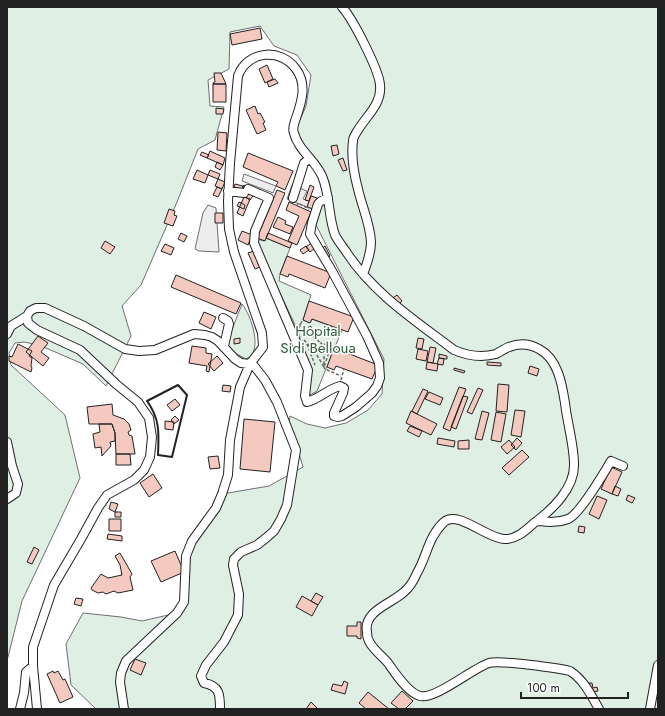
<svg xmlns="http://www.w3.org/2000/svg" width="665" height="716" font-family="Jost,sans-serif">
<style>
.green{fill:#e0efe3;stroke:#6f6f6f}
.parking{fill:#ededed;stroke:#6f6f6f}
.building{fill:#f3c9c0;stroke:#222}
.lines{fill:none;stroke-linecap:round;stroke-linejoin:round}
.minor-casing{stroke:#222;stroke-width:10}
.path{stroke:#646464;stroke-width:1.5;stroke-dasharray:3 2;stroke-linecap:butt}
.minor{stroke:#fff;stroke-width:8}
.wall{stroke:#222;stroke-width:2}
.labels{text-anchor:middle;stroke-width:3;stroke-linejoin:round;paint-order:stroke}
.park-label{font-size:15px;fill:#2f5e38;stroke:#fff}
</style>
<rect width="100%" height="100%" fill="#fff"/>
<!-- green -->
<path class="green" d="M7,7H658V709H96L71,685L66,644L83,613L121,617L142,621L177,613L184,602L186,556L222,494L269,486L303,467L289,421L290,416L307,424L325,428L346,423L368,410L382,394L384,359L316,225L329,182L295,131L306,106L311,75L297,55L274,46L260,26L230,32L229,69L208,80L210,106L224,107L215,140L198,149L177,202L141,285L122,306L131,336L106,386L83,364L39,345L24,342L15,343L9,353L11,365L65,415L80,478L22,601L7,661Z
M266,238L290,248L280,274L279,281L311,295L303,320L310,323L312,319L342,330L317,391L310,395L299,341L300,337L298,331L302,321L297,329L256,242L257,239L264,241Z
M242,304C251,315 264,352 246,359L235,353L226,345Z"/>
<!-- parking -->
<path class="parking" d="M244,174L276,186L273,193L242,181Z
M292,185L307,191L303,199L309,201L307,207L287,199Z
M208,205L216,208L219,252L199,251L195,249L203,213Z"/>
<!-- building -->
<path class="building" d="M260,28L262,39L232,45L230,34Z
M267,65L273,79L265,83L259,69Z
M214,73H221L226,84H213V83L215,82Z
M275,79L278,83L269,87L267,82Z
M213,84H226V102H213Z
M255,106L258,114L260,113L265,122L263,123L266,130L257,134L246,110Z
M216,108L224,109L223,114H216Z
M218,132L227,133L226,151L217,150Z
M337,145L339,154L333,156L331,146Z
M210,151L225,158L223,165L207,158Z
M202,152L209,155L207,158L200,155Z
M248,153L293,171L285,190L276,186L278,182L243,167Z
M343,158L347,170L343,171L338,160Z
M217,162L223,165L220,170L215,167Z
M197,170L208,175L205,183L193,179Z
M210,170L220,174L218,179L208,175Z
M218,179L225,182L222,189L215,186Z
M235,184L243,186V190L232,195Z
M244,185L255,193L250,200L239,193Z
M310,185L314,187L309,201L305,200Z
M217,187L222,189L218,197L213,195Z
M277,190L285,193L265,241L257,238Z
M311,196L317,198L313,209L307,207Z
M244,197L250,199L243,216L237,213Z
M239,202L245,205L244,209L237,206Z
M289,202L311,212L297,245L288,241L299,216L286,210Z
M169,209L175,211L174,215L177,216L173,226L164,223Z
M215,213H223V223H215Z
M278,217L286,221L285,224L293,227L290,234L273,227Z
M242,231L252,235L248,245L238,240Z
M181,233L187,236L184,242L178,239Z
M268,233L292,243L290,248L266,238Z
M105,241L115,247L110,254L101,248Z
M311,243L315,248L310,252L306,247Z
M165,244L174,248L171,255L161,251Z
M306,246L309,250L303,254L300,250Z
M325,246L330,256L326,259L321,249Z
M254,251L260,267L255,269L248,253Z
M287,256L331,273L325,288L289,274L288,277L280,274Z
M176,275L241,303L236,314L171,287Z
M397,295L402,301L399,304L393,298Z
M309,301L354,317L348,332L312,319L310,323L303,320Z
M204,312L216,317L211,329L199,323Z
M38,336L48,343L41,352L49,358L43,366L26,352Z
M240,338V343L234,344V339Z
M418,338L424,339L422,349L416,348Z
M18,344L32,351L29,356L32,358L31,366L32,368L31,372L9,361V356L12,357Z
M192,346L206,348V353L212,354L209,372L206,371L207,366L189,363Z
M430,347L436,348L433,363L427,362Z
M334,348L378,365L372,379L336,366L334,370L327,367Z
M418,349L428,351L426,361L416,359Z
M439,354L447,356V359L439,358Z
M217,356L223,363L214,371L208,364Z
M439,358L444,359L443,365L437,364Z
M427,362L438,364L437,371L426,369Z
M487,362L501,363V366L487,365Z
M530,366L539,369L537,376L528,373Z
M454,368L465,371L464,373L454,370Z
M498,384L509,385L507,412L496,411Z
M223,385L231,386L230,392L222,391Z
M459,387L466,389L450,431L443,428Z
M478,388L483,390L472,414L467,412Z
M423,389L428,391L417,414L412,411Z
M429,392L443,398L440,405L425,399Z
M463,396L468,397L456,429L451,427Z
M175,399L180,405L172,411L167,405Z
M112,404L113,415L124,419L129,424L131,430L128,432L129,435L132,436L135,454H116L115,433L112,424H89L87,407Z
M515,410L525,411L521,437L511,435Z
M411,411L437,424L431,435L406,423Z
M482,411L489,413L482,440L475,439Z
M496,412L506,414L501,442L491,440Z
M175,416L179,420L174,424L171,420Z
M244,419L275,422L270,472L240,469Z
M165,421L174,422L173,430L165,429Z
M99,424H112L115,433V441L110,442L111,446L102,456L101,447L95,448L93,434L100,432Z
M410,426L422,431L419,437L407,431Z
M438,438L455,441L454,447L437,444Z
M517,438L522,443L516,450L511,445Z
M469,440V449H458V441Z
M509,440L515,447L507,454L501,447Z
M522,450L529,457L509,475L502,468Z
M116,454H130L131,465H116Z
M218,456L220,468L210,469L208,457Z
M611,467L622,472L612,494L601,489Z
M153,474L162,488L149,497L140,483Z
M615,486L621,489L618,496L612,494Z
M628,495L635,498L632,503L626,500Z
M597,496L607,500L599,519L589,514Z
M111,502L118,504L115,512L109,509Z
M115,512H121V517H115Z
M109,519H121V531H109Z
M579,526L585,527L584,533L578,532Z
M108,534L122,536V541L107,539Z
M34,547L39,550L32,564L27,562Z
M175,551L184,572L161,582L151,561Z
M120,553L132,574L130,577L133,590L118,593L114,591L106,594L103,592L98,593L92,590L91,588L101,574L108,578L122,575L120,565L115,556Z
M316,593L323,597L318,605L311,601Z
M302,596L318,605L312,616L296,607Z
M76,598L83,599L81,606L74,604Z
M357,622H361V639L357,638V636H347V626H357Z
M135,659L146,663L141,675L130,670Z
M53,671L54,673L58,671L63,680L65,679L73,697L60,703L47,674Z
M344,681L348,683L345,694L331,690L333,684L342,686Z
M589,683H592L593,688L597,687L598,691L591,692Z
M402,691L413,701L405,709H399L391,703Z
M368,692L389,709H366L359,703Z
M311,702L318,709H306Z"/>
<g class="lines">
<!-- minor casing -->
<g class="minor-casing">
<path id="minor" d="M342,7C353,19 379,70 380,85C382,104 367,115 358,130C356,133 353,137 353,141C351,156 354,174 358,189C362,207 370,223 371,242C371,252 367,264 363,274
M248,189L269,198L255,231L254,243L308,370L305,396L307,402C319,399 328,389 340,386L344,388L343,393L334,413V416L338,417L342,416L356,407L372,393L377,386L380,378L379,363L367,336L332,271L310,234L312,223L318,204L321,201L328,198
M228,191L244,193
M293,198L304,163L309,159
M223,318L228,321L229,324L224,346
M7,334L11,326L27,316
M7,442L12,466L18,484L16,493L7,499
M537,521C548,522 558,523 568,519C579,515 604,473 611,461L623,466
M20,709L24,693L26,672L33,666
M37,709L33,666V647L54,585L81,539L98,508L107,495L134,480L144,470L150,457L152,437L149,418L138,402L116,384L80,350L37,330L28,323L27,316L30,311L36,308H45L84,326L125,349L139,351L155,350L194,334L205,335L212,337L218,341L235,359L241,363L250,364
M124,709L120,682L121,673L126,661L177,613L184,602L186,556L192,541L216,508L222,494L228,475L230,440L240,387L250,364L263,347L262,333L234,252L229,229L228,201L230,163L238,76C247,51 280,47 296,69C308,85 301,104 295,121C294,125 292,129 294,133C298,150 315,160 322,176C330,194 328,216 335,235C338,241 343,247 347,253C374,294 416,321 454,350C468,356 481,358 496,354C500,352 505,348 509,347C519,343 530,344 539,349C558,359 562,384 565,403C567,422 574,445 574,464C575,488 552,510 534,523C526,530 516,540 504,539C486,538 458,510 444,522C428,537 427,556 417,573C414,580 409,588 404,592C391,604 363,611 367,632C367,635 368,640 370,643C374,650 383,657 388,663C395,673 408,693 420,696C435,700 473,668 489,663C500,660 558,668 570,671C584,680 591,695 599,709
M220,709C220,695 220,686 204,683L201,676L206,665L224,642L238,615L239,594L233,565L234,559L241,552L257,545L266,538L274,531L281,519L287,505L296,450L277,402L265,380L251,362
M650,709L658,665"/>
</g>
<!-- path -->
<path class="path" d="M297,206L298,203L309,209
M300,331L307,332L321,343
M304,340L315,352L324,367L331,346L321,343L324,354V367L325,369L341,376
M307,344L315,365
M341,380L344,369"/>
<!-- minor -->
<use href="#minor" class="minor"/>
<!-- wall -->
<path class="wall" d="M178,385L187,395L172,457L158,455C159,433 160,419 147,401Z"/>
</g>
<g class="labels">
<!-- park labels -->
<g class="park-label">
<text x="318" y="336">Hôpital<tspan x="318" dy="17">Sidi Belloua</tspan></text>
</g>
</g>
<!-- border -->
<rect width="665" height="716" fill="none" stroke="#222222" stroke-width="16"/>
<!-- scale -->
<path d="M521 692v6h107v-6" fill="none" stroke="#222222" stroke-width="2"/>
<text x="527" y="692" font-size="12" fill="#222222" stroke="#ffffff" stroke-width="3" paint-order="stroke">100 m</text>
</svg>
